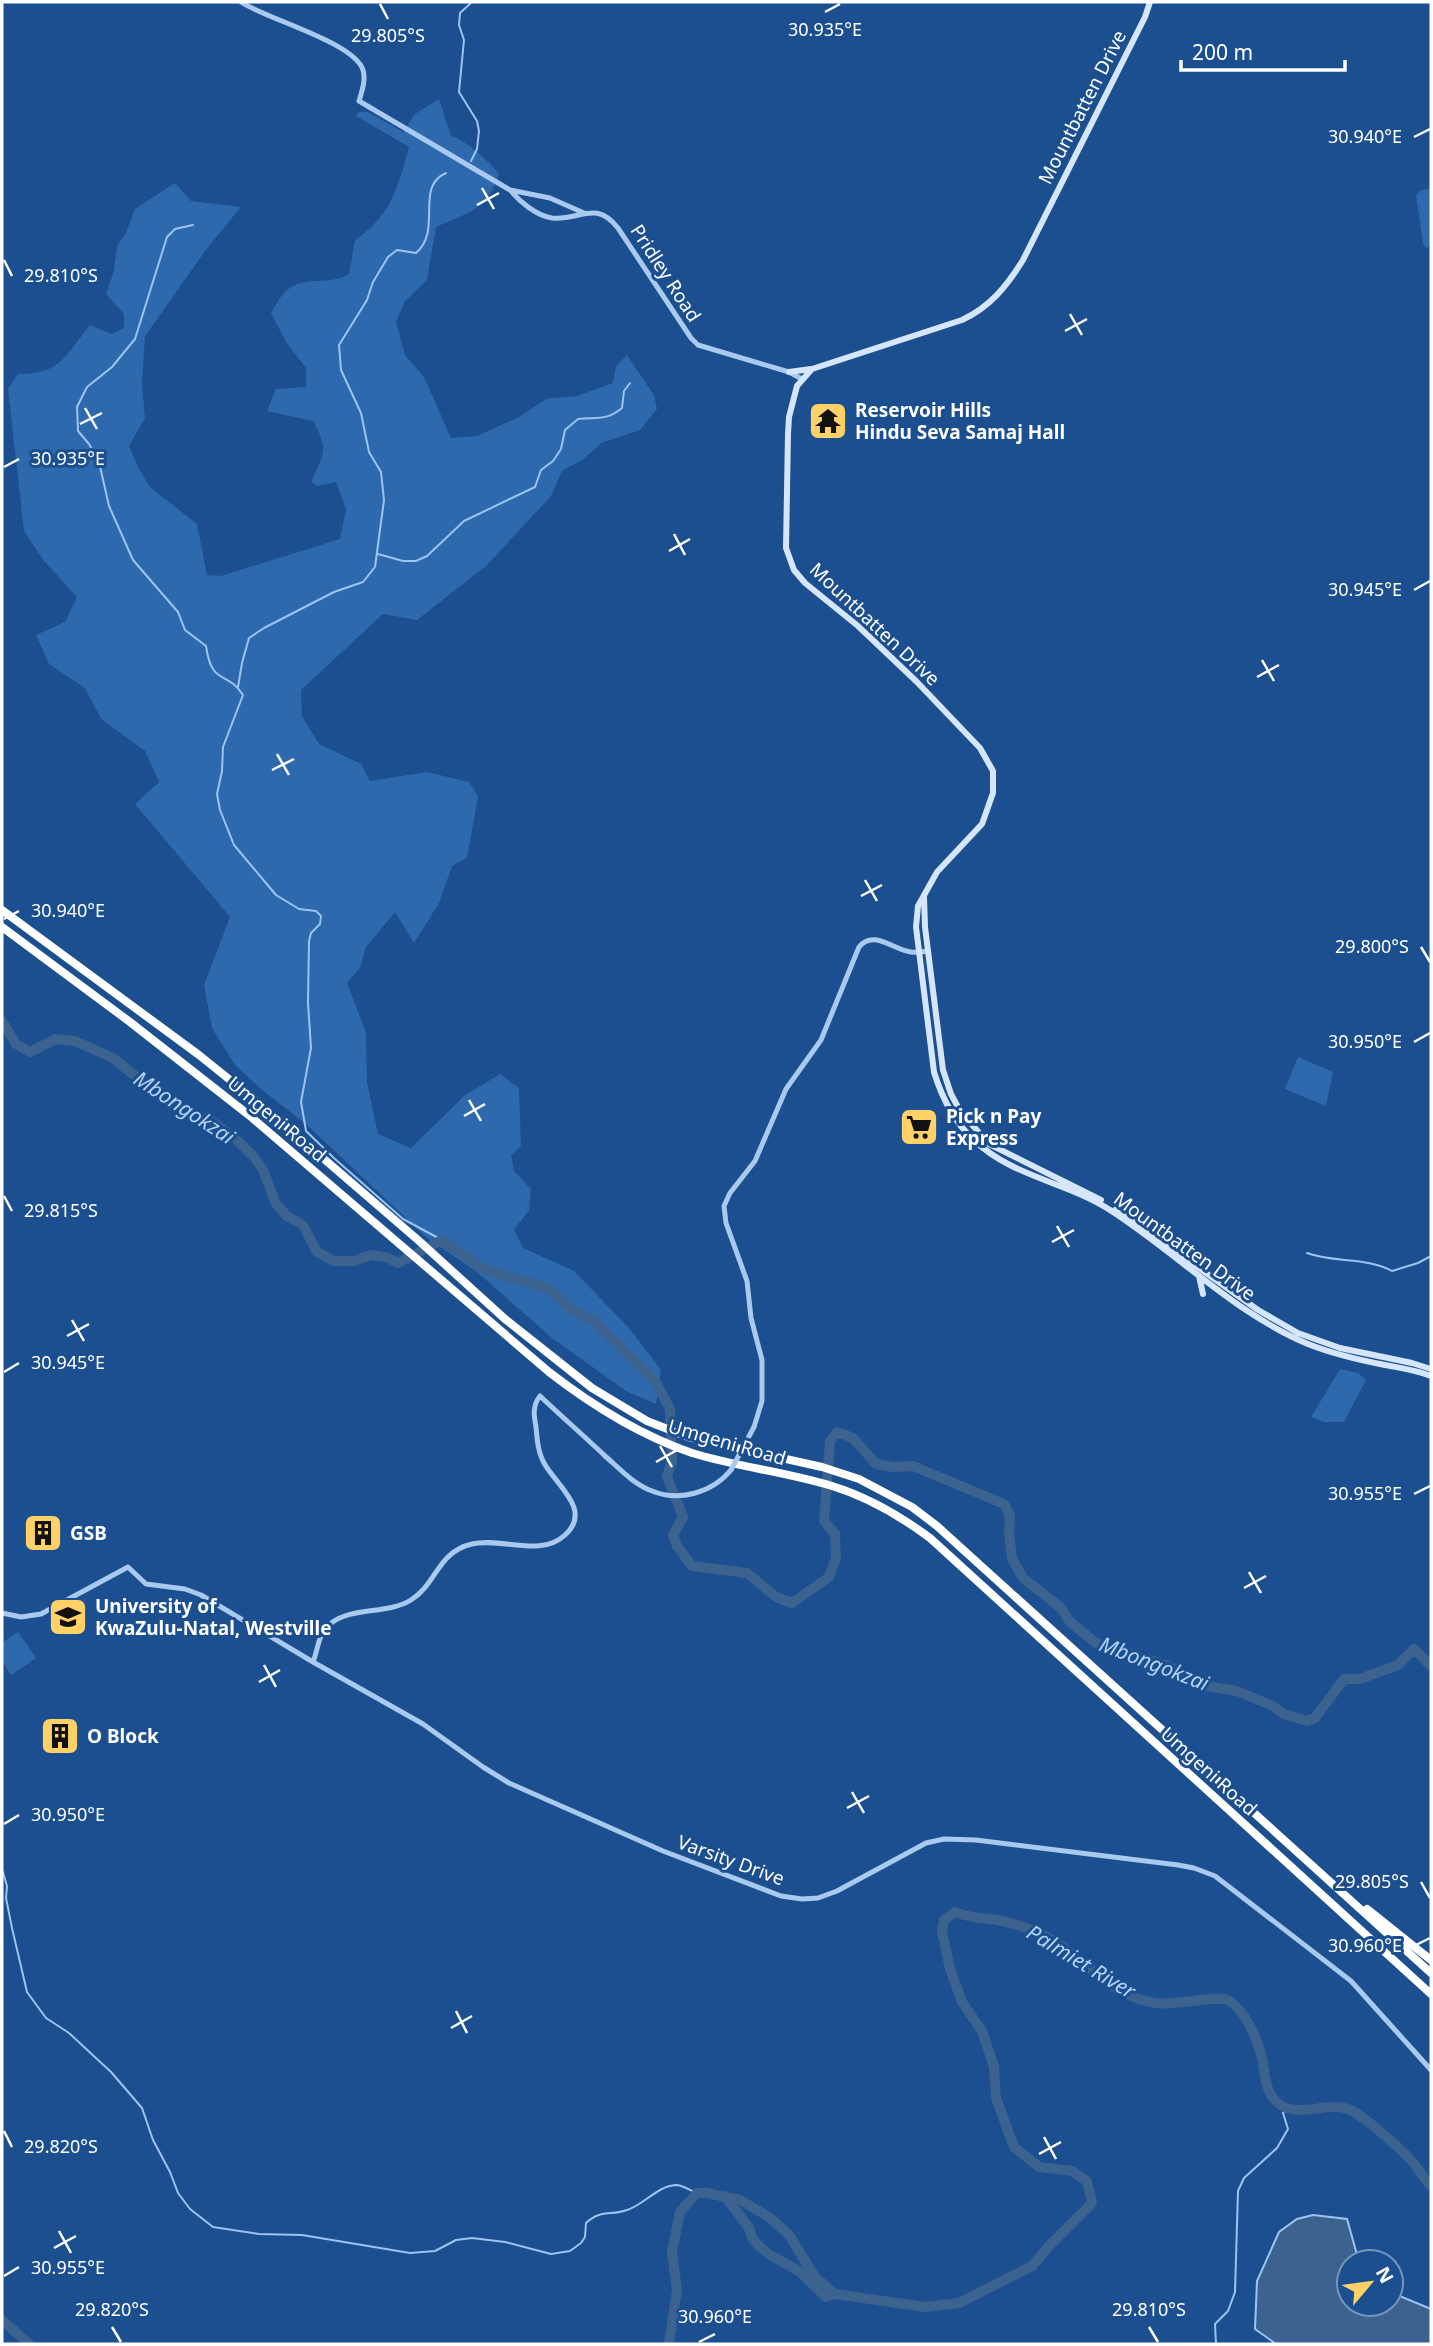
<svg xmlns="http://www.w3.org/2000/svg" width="1433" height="2346" font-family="'Noto Sans',sans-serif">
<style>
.green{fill:#2e69ad}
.water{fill:#3c6290;stroke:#9cc4f0;stroke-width:2}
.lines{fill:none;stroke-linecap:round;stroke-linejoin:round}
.stream{stroke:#9cc4f0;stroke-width:2}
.river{stroke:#3c6290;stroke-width:10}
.tertiary{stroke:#a9c9ee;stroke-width:5}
.secondary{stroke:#d6e6fa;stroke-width:6}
.motorway{stroke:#fff;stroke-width:8}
.tertiary-bridge{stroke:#a9c9ee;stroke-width:5}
.ticks{fill:none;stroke:#fff;stroke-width:2.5}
.labels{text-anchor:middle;stroke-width:6;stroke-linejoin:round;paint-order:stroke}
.street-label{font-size:19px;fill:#fff;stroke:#1b4f8f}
.poi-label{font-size:19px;font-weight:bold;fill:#fff;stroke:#1b4f8f;text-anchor:start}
.water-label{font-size:21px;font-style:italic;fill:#b5d3f5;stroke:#1b4f8f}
.ticks-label{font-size:18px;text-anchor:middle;fill:#fff;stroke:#1b4f8f;stroke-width:6;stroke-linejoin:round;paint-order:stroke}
</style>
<rect width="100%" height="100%" fill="#1b4f8f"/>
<!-- green -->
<path class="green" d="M439,99L451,136C466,140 490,162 499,174C488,210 467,213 436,227L427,280L405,301L396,322L405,355L424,377L451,438L477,436L519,417L546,399L577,396L613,383L616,366L627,355L654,395L657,409L640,430L601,443L584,459L562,471L551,496L487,565L417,620L383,614L301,690L302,716L319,744L361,764L370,781L427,772L469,782L478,796L467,858L452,866L439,903L414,943L395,912L366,947L360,968L347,983L366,1032L367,1082L378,1134L411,1148L464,1096L500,1074L519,1088L521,1146L511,1155L514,1171L531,1189L529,1210L514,1230L523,1248L574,1271L629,1328L661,1370L656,1404L626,1391L552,1338L477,1272L426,1237L307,1125L262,1090L235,1065L212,1028L204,985L230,917L135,804L159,782L145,751L101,719L85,688L49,664L36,635L65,622L77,597L44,561L24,531L8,389L18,374C61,374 65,356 90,325L112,334L124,328V314L106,294L114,271L117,246L126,233L135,209L175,183L191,201L241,207L208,247L145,336L142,383L145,418L129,446L138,467L150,487L197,524L207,575L221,576L340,539L346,509L336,482L317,486L311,482C324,454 329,449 313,421L267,411L276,389L306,387V368L286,342L271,313C275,306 280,296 287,290C306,275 330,286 349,274L355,240C391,216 398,187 409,147L356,116L359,112H368L403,132L415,114Z
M1431,188V246L1426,248L1423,244L1416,195L1419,191Z
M1298,1057L1333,1072L1326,1106L1285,1089Z
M1340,1369L1358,1373L1366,1380L1344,1422H1324L1311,1417Z
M18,1632L36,1658L11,1675L2,1661V1643Z"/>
<!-- water -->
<path class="water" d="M1313,2215L1347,2219L1359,2262H1349V2304H1391V2290L1397,2295L1431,2309V2344H1276L1255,2329L1257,2281L1279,2232L1297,2219Z"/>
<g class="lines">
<!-- stream -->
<path class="stream" d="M471,161L477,149L479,131L477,121L459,92L464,40L459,25L460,13L472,2
M193,225L175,229L167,237L135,339L112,367L87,387L77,407L78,431L89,444L99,462L109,506L133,560L178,612L185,630L206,646C212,687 226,669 243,695L223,747L222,771L217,794L220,810L234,845L276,895L299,909L316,911L321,916L320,924L311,933L309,941L308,1003L311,1048L301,1102L306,1131L335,1159L403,1219L442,1240
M378,554L403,561H416L427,556L464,521L535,487L541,470L553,461L561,449L565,430L578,419C598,417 606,421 622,408L624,391L630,383
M238,687L242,663L249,638L264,628L334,592L363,582L375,567L384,500L381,472L369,452L361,413L341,370L339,345L367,300L373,282L388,257L397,250L416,253C443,230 414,187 446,173
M1307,1253C1334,1263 1367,1257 1392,1271L1418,1263L1431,1256
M2,1869L7,1886L6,1898L12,1928L27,1992L46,2018L69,2033L111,2072L142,2108L153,2140L170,2172L178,2193L190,2209L213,2227L259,2234L302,2235L410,2253L435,2251L456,2240L472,2238L505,2242L551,2254L570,2251L581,2243L585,2237L586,2223C601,2209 611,2216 627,2210C644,2205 657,2186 676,2185C683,2185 691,2191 697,2193
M1216,2344L1215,2324L1228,2311L1235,2292L1238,2191L1244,2178L1277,2148L1288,2129L1283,2113L1286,2108"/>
<!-- river -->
<path class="river" d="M2,1021L16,1044L30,1052L56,1039L75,1041L113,1058L166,1101L216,1124L236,1139L254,1157L263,1170L276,1204L287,1216L303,1225L317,1252L334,1261H354L371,1255L386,1257L398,1263L442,1240L483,1269L550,1289L571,1309L594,1321L655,1381L670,1409L672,1460L667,1477L683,1517L673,1535L677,1546L692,1566L747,1573L776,1597L792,1603L829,1577L836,1558L835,1534L824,1521L830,1441L837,1432L853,1438L876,1464L893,1467L913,1466L1004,1504L1010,1516L1009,1533L1012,1559L1023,1578L1061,1608L1070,1622L1096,1643L1166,1665L1206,1686L1237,1691L1273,1706L1284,1714L1307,1721L1315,1718L1344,1679H1360L1398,1665L1414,1649L1431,1666
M725,2196L749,2228L752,2238L759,2246L770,2255L799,2271L826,2297L835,2294
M2,2320L29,2344
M669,2344L677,2290L672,2252L680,2212L697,2193H707L740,2200L769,2217L789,2235L815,2277L835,2294L925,2307L959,2303L1032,2266L1051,2244L1092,2203L1087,2181L1072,2171L1039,2167L1014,2147L996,2098L994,2067L982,2031L962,2002L950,1969L942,1931L944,1920L955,1912C969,1918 982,1918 997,1920C1014,1923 1031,1929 1047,1937C1086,1958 1108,1996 1155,2003C1172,2006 1220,1995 1228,2000C1244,2009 1256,2036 1261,2054C1265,2067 1263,2082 1271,2095C1290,2125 1325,2099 1350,2110C1363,2115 1406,2153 1415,2165C1421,2172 1424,2180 1431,2186"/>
<!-- tertiary -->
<path class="tertiary" d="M241,2C266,19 354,42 363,70C366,80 362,91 359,101L510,190L550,198L584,213
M511,191C520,202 537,216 552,218C580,221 595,199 618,228L691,338L698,345L789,372L802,379
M754,1427L762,1401V1360L751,1318L747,1281L726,1223L724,1206L730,1193L755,1161L786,1089L821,1040L859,947C874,929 893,950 911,952C916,953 922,952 928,951
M2,1613L21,1617L41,1614L128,1567L146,1584L185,1589L201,1595L313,1662L423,1724L483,1767L509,1783L663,1851L781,1896L802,1899L818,1898L837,1891L926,1843L944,1839L976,1840L1178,1865L1194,1868L1215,1876L1351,1981L1431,2070
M313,1662C318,1650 318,1633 330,1624C352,1606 387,1615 411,1600C437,1584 437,1552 472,1544C501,1537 541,1558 565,1535C593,1510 556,1485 544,1463C538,1452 537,1439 536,1427C534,1416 532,1406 540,1396C561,1416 583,1435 604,1455C619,1468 633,1484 652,1491C679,1502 712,1493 731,1470"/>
<!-- secondary -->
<path class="secondary" d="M1150,2L1145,17L1023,260C1007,286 990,307 962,320L812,369L797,386L789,417L788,434L786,548L794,570L805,583L858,626L916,681L980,748L993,771V793L982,824L937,872L918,906L916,927L934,1072C942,1098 954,1122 974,1140C1012,1177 1067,1182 1110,1210C1177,1253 1234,1313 1308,1344C1333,1354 1359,1360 1385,1365C1400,1368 1416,1370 1431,1376
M789,372L811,369
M924,897L925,927L943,1070L951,1094L960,1111L989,1144L1101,1200
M1116,1209L1258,1310L1298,1333L1340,1348L1412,1363L1431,1369
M1199,1276L1203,1294"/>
<!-- motorway -->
<path class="motorway" d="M2,910L199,1055L266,1109L418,1240L505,1319L592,1388L647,1421L688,1437L822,1467L859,1479L912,1507L937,1526L1431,1973
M2,927L130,1022L250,1116L549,1372C593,1406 639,1435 692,1453C738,1467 786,1472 832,1486C868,1497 899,1515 930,1538L1431,1994
M1367,1909L1431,1960"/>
<!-- tertiary-bridge -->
<path class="tertiary-bridge" d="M731,1470L754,1427"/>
</g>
<!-- ticks -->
<path class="ticks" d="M380,4L388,19M825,12L840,4M1414,137L1430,129M482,188L494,209M477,205L499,193M4,260L12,276M1070,314L1082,335M1065,331L1087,319M85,408L97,429M80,424L102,413M4,467L19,459M674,534L685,555M669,551L690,539M1414,590L1430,581M1262,660L1274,681M1257,677L1279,665M277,754L289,775M272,770L294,759M865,880L877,901M861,896L882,885M4,919L19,911M1421,947L1430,962M1414,1042L1430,1033M469,1100L481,1121M464,1116L485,1104M4,1196L12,1211M1057,1226L1069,1247M1052,1242L1074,1230M72,1320L84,1341M67,1336L89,1324M4,1372L19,1363M660,1446L672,1467M656,1462L677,1450M1414,1494L1430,1486M1249,1572L1261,1593M1244,1588L1266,1576M264,1665L276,1687M259,1682L280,1670M852,1792L864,1813M847,1808L869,1796M4,1824L19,1815M1421,1882L1430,1898M1414,1946L1430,1938M456,2011L467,2033M451,2028L472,2016M4,2131L12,2147M1044,2137L1056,2159M1039,2154L1061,2142M59,2231L71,2253M54,2248L76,2236M4,2276L19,2267M112,2327L121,2342M1149,2327L1158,2342M699,2342L715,2334"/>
<!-- icons -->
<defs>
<g id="temple-square" transform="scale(2.0125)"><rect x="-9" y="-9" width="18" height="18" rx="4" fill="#ffd166" stroke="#1b4f8f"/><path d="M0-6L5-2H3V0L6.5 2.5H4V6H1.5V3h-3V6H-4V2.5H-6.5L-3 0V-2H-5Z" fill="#111"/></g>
<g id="supermarket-square" transform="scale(2.0125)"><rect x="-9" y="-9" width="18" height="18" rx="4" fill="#ffd166" stroke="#1b4f8f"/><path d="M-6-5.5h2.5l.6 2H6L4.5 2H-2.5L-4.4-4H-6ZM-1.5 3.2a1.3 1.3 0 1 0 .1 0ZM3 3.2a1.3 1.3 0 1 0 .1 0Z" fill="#111"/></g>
<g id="building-square" transform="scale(2.0125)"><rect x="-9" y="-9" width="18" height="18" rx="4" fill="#ffd166" stroke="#1b4f8f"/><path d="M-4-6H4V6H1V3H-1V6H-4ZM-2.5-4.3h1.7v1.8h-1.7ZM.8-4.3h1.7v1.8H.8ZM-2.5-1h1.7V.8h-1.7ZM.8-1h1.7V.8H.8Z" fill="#111"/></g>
<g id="university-square" transform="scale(2.0125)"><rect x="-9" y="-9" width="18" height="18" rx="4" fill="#ffd166" stroke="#1b4f8f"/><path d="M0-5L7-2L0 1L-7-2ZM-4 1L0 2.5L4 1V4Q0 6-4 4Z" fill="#111"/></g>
</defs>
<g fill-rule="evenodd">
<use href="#temple-square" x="828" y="421"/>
<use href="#supermarket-square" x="919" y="1127"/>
<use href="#building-square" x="43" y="1533"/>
<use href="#university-square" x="68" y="1617"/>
<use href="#building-square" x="60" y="1736"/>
</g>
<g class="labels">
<!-- street labels -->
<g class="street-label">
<text transform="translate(1082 107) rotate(-63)" y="7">Mountbatten Drive</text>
<text transform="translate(666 273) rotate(57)" y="7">Pridley Road</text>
<text transform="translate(875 624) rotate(43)" y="7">Mountbatten Drive</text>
<text transform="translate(277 1119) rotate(40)" y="7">Umgeni Road</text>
<text transform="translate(1185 1246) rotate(36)" y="7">Mountbatten Drive</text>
<text transform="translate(727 1442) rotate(16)" y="7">Umgeni Road</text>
<text transform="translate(1209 1771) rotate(42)" y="7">Umgeni Road</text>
<text transform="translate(731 1860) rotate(20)" y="7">Varsity Drive</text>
</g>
<!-- poi labels -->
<g class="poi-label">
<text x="855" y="417">Reservoir Hills<tspan x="855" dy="22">Hindu Seva Samaj Hall</tspan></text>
<text x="946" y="1123">Pick n Pay<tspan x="946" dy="22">Express</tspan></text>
<text x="70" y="1540">GSB</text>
<text x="95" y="1613">University of<tspan x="95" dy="22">KwaZulu-Natal, Westville</tspan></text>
<text x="87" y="1743">O Block</text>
</g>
<!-- water labels -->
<g class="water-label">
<text transform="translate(184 1108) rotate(33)" y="7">Mbongokzai</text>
<text transform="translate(1154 1664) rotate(21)" y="7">Mbongokzai</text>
<text transform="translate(1081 1962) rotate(31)" y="7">Palmiet River</text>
</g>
</g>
<g class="ticks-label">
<text x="825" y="36">30.935°E</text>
<text x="388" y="42">29.805°S</text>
<text x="1365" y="143">30.940°E</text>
<text x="61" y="282">29.810°S</text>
<text x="68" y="465">30.935°E</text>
<text x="1365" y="596">30.945°E</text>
<text x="68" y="917">30.940°E</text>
<text x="1372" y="953">29.800°S</text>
<text x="1365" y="1048">30.950°E</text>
<text x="61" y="1217">29.815°S</text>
<text x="68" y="1369">30.945°E</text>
<text x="1365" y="1500">30.955°E</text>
<text x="68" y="1821">30.950°E</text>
<text x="1372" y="1888">29.805°S</text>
<text x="1365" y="1952">30.960°E</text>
<text x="61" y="2153">29.820°S</text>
<text x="68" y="2274">30.955°E</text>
<text x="112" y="2316">29.820°S</text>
<text x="1149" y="2316">29.810°S</text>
<text x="715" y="2323">30.960°E</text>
</g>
<!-- border -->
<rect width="1433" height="2346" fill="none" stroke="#ffffff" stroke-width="7"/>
<!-- north arrow -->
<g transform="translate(1370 2283) rotate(61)"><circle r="33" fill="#1b4f8f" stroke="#7695bc" stroke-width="2"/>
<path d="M0-5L12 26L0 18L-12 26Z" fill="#ffd166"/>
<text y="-10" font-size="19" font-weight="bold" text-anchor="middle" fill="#ffffff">N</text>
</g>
<!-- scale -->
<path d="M1181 60v10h164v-10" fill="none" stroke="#ffffff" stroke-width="3.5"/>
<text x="1192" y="60" font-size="21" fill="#ffffff" stroke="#1b4f8f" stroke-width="5" paint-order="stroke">200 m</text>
</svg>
